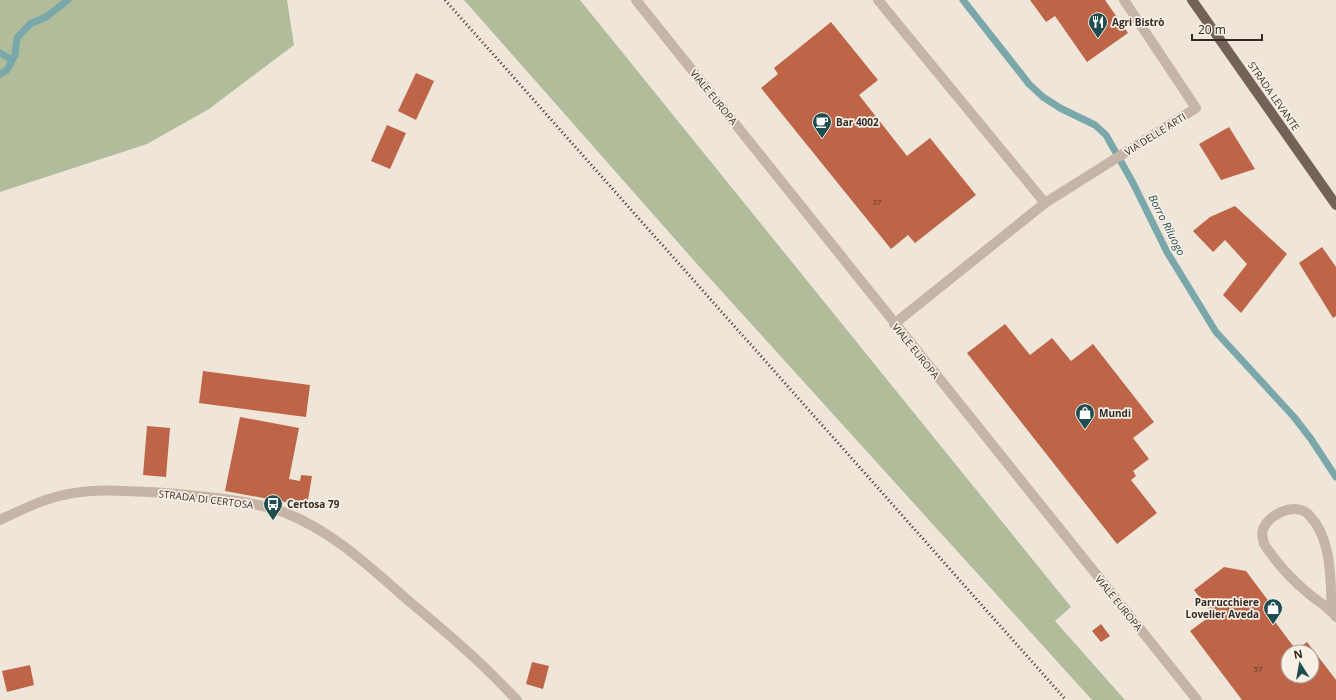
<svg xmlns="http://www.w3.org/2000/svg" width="1336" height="700" font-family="'Open Sans',sans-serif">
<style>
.green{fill:#b1bd9a}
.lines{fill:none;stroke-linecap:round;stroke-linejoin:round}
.stream{stroke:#7aa8aa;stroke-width:7}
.building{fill:#be6548;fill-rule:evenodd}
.minor{stroke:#c6b5a6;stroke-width:10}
.major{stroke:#746258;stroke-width:10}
.rail{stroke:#332a26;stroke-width:3;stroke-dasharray:1 3;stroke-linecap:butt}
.labels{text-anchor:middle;stroke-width:3.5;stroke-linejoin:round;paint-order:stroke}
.number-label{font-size:8px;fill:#56392e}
.poi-label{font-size:10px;font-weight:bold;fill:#332a26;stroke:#f8efe5;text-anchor:start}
.street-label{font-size:10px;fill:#332a26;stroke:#f8efe5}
.water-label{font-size:11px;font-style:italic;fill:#1f4e52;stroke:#f8efe5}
</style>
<rect width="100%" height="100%" fill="#efe5d9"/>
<!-- green -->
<path class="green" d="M0,0H287L294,45L209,109L147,144L0,192Z
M464,0H580L1071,607L1055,621L1125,700H1092L697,264Z"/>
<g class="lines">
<!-- stream -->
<path class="stream" d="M963,0L1029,84L1043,97L1060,108L1095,125L1106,135L1133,183L1167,252L1216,332L1294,417L1311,439L1336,477
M0,53L12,60
M0,74L7,70L15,55L17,38L30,24L46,17L68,0"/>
</g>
<!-- building -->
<path class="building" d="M1030,0H1105L1128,33L1087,62L1055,16L1046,22Z
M831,22L878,80L859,95L907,156L930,138L976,195L915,243L908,235L891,249L761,88L778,74L774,68Z
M416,73L434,81L416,120L398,111Z
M387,125L406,133L390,169L371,161Z
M1229,127L1255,169L1221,180L1199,144Z
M1235,206L1287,254L1241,313L1223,295L1247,264L1225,240L1213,252L1193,231L1210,217Z
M1322,247L1336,267V316L1333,318L1299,263Z
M1005,324L1030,355L1052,338L1071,361L1093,344L1154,422L1133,438L1149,459L1133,471L1136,476L1131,480L1157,513L1117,544L967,353Z
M203,371L310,385L306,417L199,403Z
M240,417L299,428L289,479L300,481L301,475L312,476L307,506L225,491Z
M147,426L170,428L166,477L143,475Z
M1224,567L1246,571L1276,611L1270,615L1296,650L1307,642L1336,680V700H1242L1190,631L1213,614L1194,590ZM1288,652H1312V676H1288Z
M1101,624L1110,636L1101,642L1092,631Z
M532,662L549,666L543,689L526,684Z
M30,665L34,685L7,692L2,671Z"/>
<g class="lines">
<!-- minor -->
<path class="minor" d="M636,0L1197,700
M878,0L1045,203
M894,324L1045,203L1196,108L1124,0
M0,520C19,511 38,501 59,496C93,487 128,491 164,493C201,496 251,500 286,513C335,533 371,568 410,602C434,622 458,642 481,664C493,675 505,688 517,700
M1332,612C1330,580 1333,540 1309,515C1296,501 1269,514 1263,529C1261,535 1263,539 1264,544C1276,562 1291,579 1308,593C1317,601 1329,607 1336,617"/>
<!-- major -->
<path class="major" d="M1192,0L1336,205"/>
<!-- rail -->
<path class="rail" d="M445,0L1066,700"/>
</g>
<!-- icons -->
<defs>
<g id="restaurant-pin" transform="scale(1)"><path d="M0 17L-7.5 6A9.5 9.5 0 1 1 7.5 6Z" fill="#1f4e52" stroke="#f8efe5"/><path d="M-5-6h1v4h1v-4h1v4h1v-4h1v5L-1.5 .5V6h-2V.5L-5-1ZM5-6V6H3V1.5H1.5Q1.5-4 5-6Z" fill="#fff"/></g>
<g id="cafe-pin" transform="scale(1)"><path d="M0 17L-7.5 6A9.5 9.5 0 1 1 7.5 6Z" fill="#1f4e52" stroke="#f8efe5"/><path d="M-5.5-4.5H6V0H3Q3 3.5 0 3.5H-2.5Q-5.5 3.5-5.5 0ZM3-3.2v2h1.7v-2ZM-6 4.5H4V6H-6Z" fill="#fff"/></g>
<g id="shop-pin" transform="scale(1)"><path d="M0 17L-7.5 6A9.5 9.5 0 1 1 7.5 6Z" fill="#1f4e52" stroke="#f8efe5"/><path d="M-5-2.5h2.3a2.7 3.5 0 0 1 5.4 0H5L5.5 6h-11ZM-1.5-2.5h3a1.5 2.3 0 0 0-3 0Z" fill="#fff"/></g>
<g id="bus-pin" transform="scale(1)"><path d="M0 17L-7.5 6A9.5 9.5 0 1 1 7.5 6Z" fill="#1f4e52" stroke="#f8efe5"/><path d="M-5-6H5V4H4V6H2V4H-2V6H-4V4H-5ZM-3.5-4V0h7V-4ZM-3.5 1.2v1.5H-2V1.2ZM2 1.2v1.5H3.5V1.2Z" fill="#fff"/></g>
</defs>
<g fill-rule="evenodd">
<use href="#restaurant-pin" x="1098" y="22"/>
<use href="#cafe-pin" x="822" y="122"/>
<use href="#shop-pin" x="1085" y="413"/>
<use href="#bus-pin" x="273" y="504"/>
<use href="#shop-pin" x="1273" y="608"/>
</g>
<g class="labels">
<!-- number labels -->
<g class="number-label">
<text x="877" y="205">37</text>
<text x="1258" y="672">57</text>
</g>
<!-- poi labels -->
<g class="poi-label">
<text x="1112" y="26">Agri Bistrò</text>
<text x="836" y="126">Bar 4002</text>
<text x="1099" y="417">Mundi</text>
<text x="287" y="508">Certosa 79</text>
<text x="1259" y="606" text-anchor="end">Parrucchiere<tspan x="1259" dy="12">Lovelier Aveda</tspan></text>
</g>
<!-- street labels -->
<g class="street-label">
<text transform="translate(1274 96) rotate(55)" y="4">STRADA LEVANTE</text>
<text transform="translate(714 97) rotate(51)" y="4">VIALE EUROPA</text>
<text transform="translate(1155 134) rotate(-32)" y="4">VIA DELLE ARTI</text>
<text transform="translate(916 351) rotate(51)" y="4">VIALE EUROPA</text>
<text transform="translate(206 499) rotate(7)" y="4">STRADA DI CERTOSA</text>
<text transform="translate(1119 603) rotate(51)" y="4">VIALE EUROPA</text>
</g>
<!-- water labels -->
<g class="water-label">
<text transform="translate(1167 225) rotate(63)" y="4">Borro Riluogo</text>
</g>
</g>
<!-- north arrow -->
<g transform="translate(1300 664) rotate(349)"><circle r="19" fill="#f8efe5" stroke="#a9a099"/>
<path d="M0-3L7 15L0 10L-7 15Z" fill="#1f4e52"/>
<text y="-6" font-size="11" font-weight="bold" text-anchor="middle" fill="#332a26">N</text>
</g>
<!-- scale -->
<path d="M1192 34v6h70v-6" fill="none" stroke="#332a26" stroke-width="2"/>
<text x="1198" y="34" font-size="12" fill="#332a26" stroke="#f8efe5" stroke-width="3" paint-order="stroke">20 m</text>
</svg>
